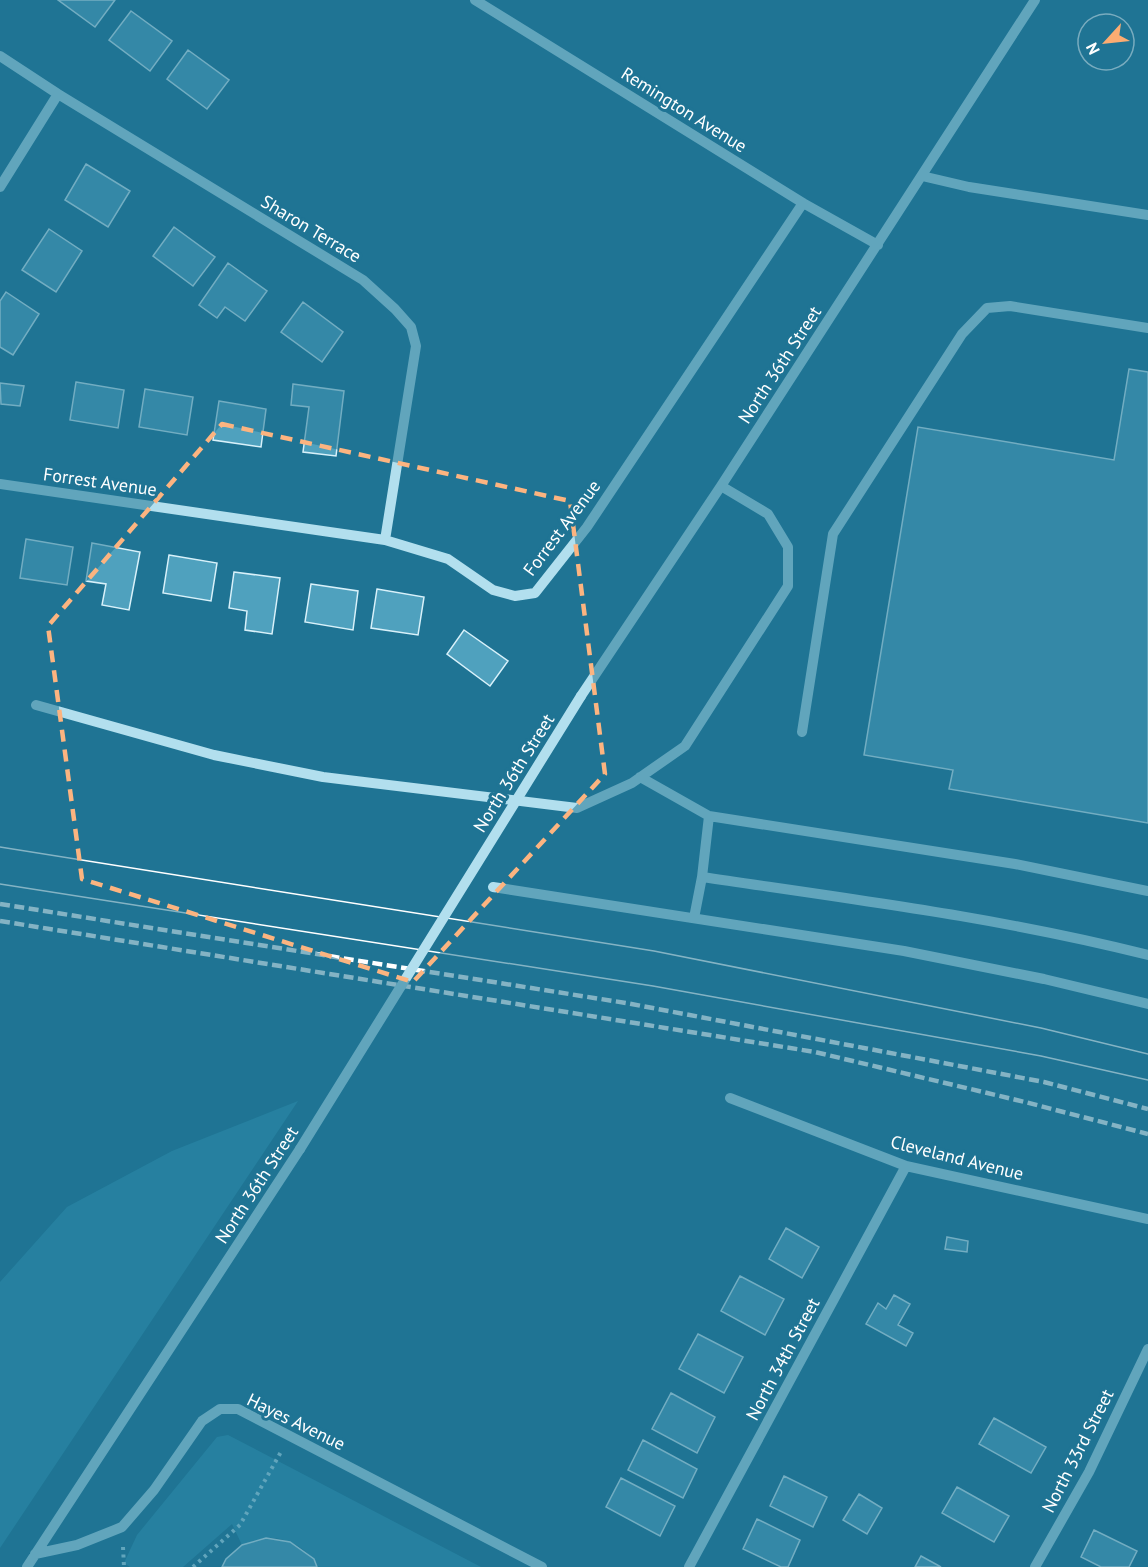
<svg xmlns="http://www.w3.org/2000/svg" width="1148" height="1567" font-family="'PT Sans',sans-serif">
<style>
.green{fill:#2f8fb0}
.building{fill:#4fa1be;stroke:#d8f1fa;stroke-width:1.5}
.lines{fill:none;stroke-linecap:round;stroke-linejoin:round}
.path{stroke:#b2dfee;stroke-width:4;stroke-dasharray:3 4.5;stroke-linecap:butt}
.minor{stroke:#b2dfee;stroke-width:10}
.tram{stroke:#fff;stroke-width:1.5}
.rail{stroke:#fff;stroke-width:4.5;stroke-dasharray:10 4.5;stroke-linecap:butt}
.minor-bridge{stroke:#b2dfee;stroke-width:10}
.marked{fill:none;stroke:#fcb480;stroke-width:4.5;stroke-dasharray:12 8;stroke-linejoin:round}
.labels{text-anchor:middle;stroke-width:6;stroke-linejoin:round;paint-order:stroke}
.street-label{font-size:18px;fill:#fff;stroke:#1f7494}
</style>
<rect width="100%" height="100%" fill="#1f7494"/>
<!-- green -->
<path class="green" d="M298,1101L0,1548V1282L67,1207L172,1151Z
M228,1435L481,1567H317C310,1549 285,1536 265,1538C258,1539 250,1543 242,1545L232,1524L183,1567H130L124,1563L137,1535L217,1437Z"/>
<!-- building -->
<path class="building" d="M58,0H115L95,27Z
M131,11L172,41L150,71L109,40Z
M188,50L229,80L207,109L167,79Z
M86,164L130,191L108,227L65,200Z
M174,227L215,257L193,286L153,256Z
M49,229L82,251L56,292L22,270Z
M228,263L267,291L245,321L225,307L217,318L199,305Z
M6,292L39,314L13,355L0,347V301Z
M303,302L343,332L322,362L281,332Z
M1129,369L1148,372V823L949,789L953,770L864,755L918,427L1114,460Z
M76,382L124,390L118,428L70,420Z
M0,383L24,386L20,406L1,404Z
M293,384L344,391L336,456L303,452L309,407L291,405Z
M145,389L193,397L187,435L139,427Z
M219,401L266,409L261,447L213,440Z
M26,539L73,547L67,585L20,578Z
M92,543L140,552L129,610L102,605L106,584L86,581Z
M169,555L217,563L211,601L163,593Z
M234,572L280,578L272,634L245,630L247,611L229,608Z
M311,584L358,591L353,630L305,622Z
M377,589L424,597L418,635L371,628Z
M464,630L508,661L490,686L447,654Z
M786,1228L819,1247L802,1278L769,1259Z
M947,1237L968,1241L967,1252L945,1249Z
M740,1276L784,1299L765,1335L721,1311Z
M894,1295L910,1304L898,1325L913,1333L906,1346L866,1324L878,1303L886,1309Z
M698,1334L743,1357L724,1393L679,1369Z
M671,1393L715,1417L697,1453L652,1429Z
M994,1418L1046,1447L1031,1473L979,1444Z
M643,1440L697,1469L683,1498L628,1470Z
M784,1476L827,1497L813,1527L770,1506Z
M621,1478L675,1506L660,1536L606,1507Z
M957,1487L1009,1516L994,1542L942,1513Z
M859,1494L882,1508L867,1534L843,1520Z
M757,1519L800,1540L788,1567H781L743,1549Z
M1094,1530L1137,1551L1129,1567H1101L1081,1557Z
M266,1538L290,1542L314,1559L317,1567H222L226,1559L242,1545Z
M921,1556L941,1567H915Z"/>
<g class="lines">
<!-- path -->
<path class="path" d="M123,1547L124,1567
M193,1567L240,1525L282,1450"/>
<!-- minor -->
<path class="minor" d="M475,0L803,203L878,245
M0,56L58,94L363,280L395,309L411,327L416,346L385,540
M922,176L969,187L1148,215
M0,187L58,94
M0,484L385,540L448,559L493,590L515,596L535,593L587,527L803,203
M581,696L721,486L1035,0
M36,705L214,755L323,777L577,808L632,783L685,746L788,586V547L768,514L721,486
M802,732L833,534L962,334L987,308L1010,306L1148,328
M640,777L709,816L1015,864L1148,891
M702,877C851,899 1002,918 1148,955
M493,887L904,951L1044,979L1148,1004
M694,918L702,877L709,816
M730,1098L906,1166L1148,1219
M35,1554L77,1545L122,1527L154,1490L202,1421L220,1409H238L542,1567
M27,1567L300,1149
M689,1567L906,1166
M1035,1567L1089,1472L1148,1349"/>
<!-- tram -->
<path class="tram" d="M0,847L654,951L1041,1028L1148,1054
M0,884L653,986L1041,1056L1148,1080"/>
<!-- rail -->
<path class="rail" d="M0,904L626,1003L1044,1082L1148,1109
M0,921L815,1052L1025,1102L1148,1134"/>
<!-- minor-bridge -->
<path class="minor-bridge" d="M300,1149L581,696"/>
</g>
<!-- marked area -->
<path d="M0 0H1148V1567H0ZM222,424L570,501L605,774L413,982L82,879L48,626Z" fill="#1f7494" fill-opacity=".55" fill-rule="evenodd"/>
<path class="marked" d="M222,424L570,501L605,774L413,982L82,879L48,626Z"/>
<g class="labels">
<!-- street labels -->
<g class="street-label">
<text transform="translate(684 110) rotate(32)" y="6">Remington Avenue</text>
<text transform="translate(311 229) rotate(31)" y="6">Sharon Terrace</text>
<text transform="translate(780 365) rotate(-57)" y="6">North 36th Street</text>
<text transform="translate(100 482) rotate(8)" y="6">Forrest Avenue</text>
<text transform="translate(562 528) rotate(-53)" y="6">Forrest Avenue</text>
<text transform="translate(514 773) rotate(-58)" y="6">North 36th Street</text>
<text transform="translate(957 1158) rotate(14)" y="6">Cleveland Avenue</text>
<text transform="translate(257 1185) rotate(-57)" y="6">North 36th Street</text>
<text transform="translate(783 1359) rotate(-62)" y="6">North 34th Street</text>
<text transform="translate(296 1422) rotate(26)" y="6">Hayes Avenue</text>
<text transform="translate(1078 1451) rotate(-63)" y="6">North 33rd Street</text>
</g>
</g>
<!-- north arrow -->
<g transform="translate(1106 42) rotate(243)"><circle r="28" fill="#1f7494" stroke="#79acbf" stroke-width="1.5"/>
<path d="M0-4.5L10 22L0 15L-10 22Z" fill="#fcac72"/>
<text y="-9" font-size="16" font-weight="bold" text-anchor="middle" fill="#ffffff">N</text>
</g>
</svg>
